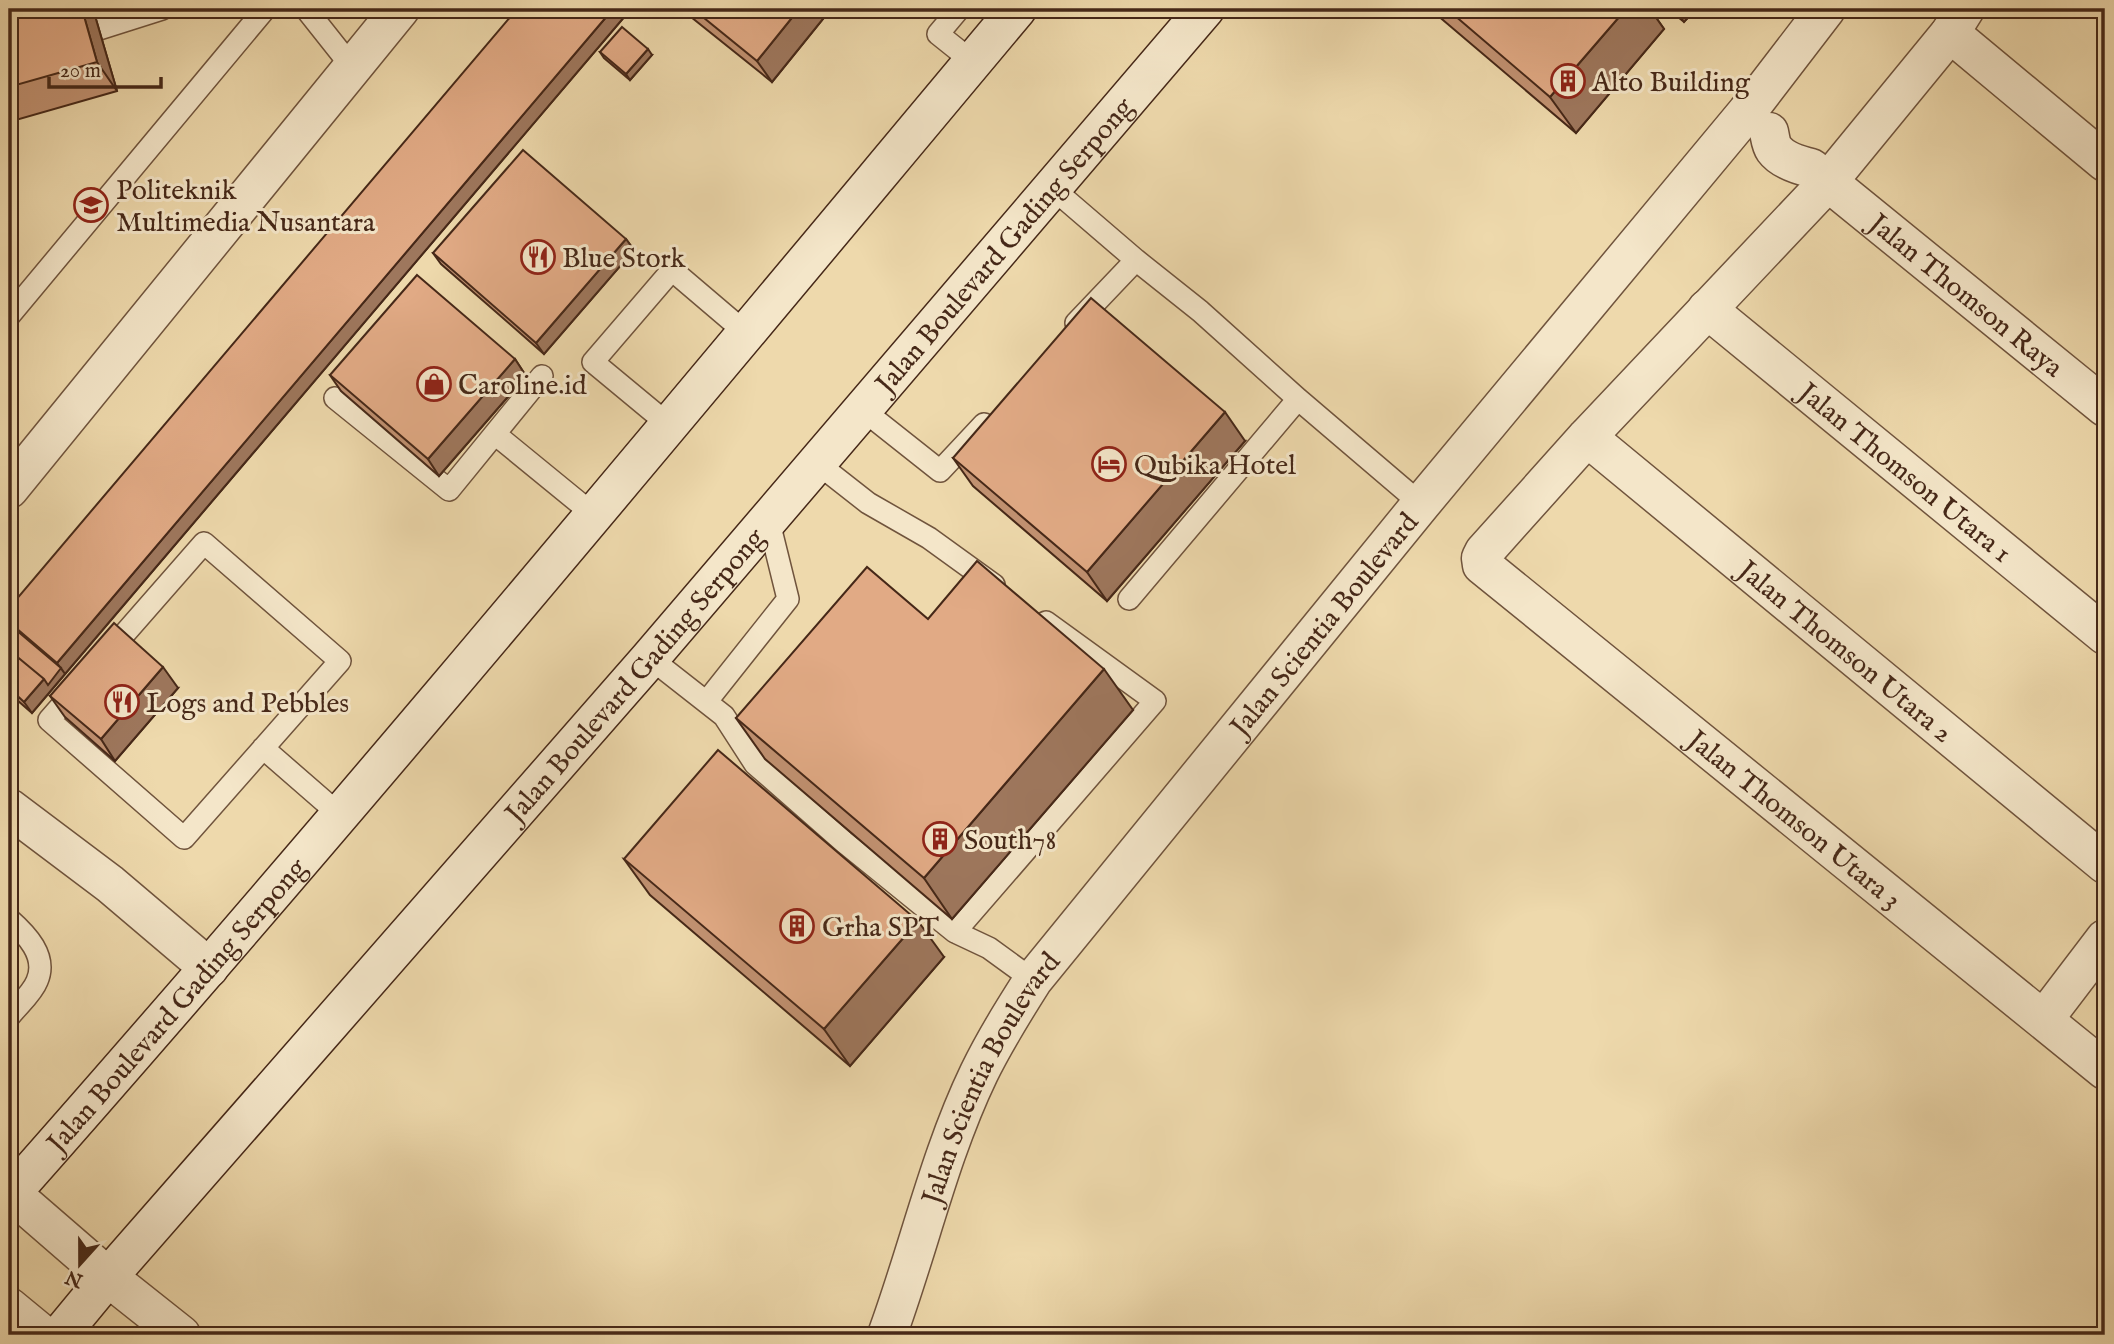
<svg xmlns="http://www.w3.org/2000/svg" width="2114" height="1344" font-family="'IM FELL English',serif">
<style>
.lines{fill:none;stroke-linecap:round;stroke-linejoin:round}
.lane-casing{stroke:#70543d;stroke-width:24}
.street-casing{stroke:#70543d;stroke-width:41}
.secondary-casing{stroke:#462818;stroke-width:41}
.lane{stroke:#f4e6c9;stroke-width:21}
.street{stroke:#f4e6c9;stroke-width:38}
.secondary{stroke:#f4e6c9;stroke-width:38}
.wall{fill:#c29272;stroke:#462818;stroke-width:2}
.shaded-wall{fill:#9e775d;stroke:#462818;stroke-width:2}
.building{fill:#e1aa85;stroke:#462818;stroke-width:2}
.labels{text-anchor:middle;stroke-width:6;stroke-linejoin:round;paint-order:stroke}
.poi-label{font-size:28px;fill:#462818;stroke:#f4e6c9;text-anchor:start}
.street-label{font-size:28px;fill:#462818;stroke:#f4e6c9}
</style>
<rect width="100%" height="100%" fill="#eed9ac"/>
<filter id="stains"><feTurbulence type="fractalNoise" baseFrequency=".00286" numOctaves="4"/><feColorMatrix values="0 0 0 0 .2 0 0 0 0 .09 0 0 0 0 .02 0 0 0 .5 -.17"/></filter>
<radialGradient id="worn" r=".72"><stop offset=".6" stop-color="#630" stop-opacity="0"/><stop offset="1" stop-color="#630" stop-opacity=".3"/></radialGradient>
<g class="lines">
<!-- lane casing -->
<g class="lane-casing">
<path id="lane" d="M306,9L352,67
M959,9L938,34L973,62
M99,29L162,9
M1051,187L1136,260L1076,323
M1136,260L1200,311L1298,399L1421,504
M9,316L265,9
M335,398L449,490L542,376
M863,410L940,471L984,424
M669,425L593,362L672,270L746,333
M495,434L594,515
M817,463L868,503L929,538L994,585
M204,543L340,661L184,838L49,720Z
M1129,599L1298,399
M650,658L724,716L755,764L844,842L955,932L1155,701L1046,622
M707,701L788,599L768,518
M263,748L340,815
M9,919C26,934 48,956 37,981C32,994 17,1006 9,1017
M955,932L989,948L1033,980"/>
</g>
<!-- street casing -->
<g class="street-casing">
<g id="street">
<path id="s1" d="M1965,9L1950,33L1827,183L1587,437L1484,552L1481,558L1482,565L2105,1070"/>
<path d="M1950,33L2105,162"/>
<path id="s2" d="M1769,132C1770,137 1771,145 1774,149C1782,160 1798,165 1811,168L2105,407"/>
<path id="s3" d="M1707,309L2105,635"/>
<path id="s4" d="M1587,437L2105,864"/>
<path d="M9,489L400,9"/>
<path d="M9,808L110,884L209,968"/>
<path d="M2044,1019L2105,939"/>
<path d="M11,1193L108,1277L181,1335"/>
<path d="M9,1307L43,1335"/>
<path id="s5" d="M887,1335C919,1248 939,1156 979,1073C995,1040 1014,1010 1033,980L1421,504L1747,112L1826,9"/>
</g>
</g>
<!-- secondary casing -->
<g class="secondary-casing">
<g id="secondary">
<path id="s6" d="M9,1196C353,807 684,407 1017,9"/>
<path id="s7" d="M60,1335L108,1277L650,658L1205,9"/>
</g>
</g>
<!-- lane -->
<use href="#lane" class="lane"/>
<!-- street -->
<use href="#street" class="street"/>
<!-- secondary -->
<use href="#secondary" class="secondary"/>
</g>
<!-- wall -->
<path class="wall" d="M9,9H93L117,91L9,122Z
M631,9L32,713L9,693V608Z
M681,9H831L772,82Z
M1430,9H1650L1664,29L1576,133Z
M1668,9H1696L1684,22Z
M600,52L652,55L630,80L604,58Z
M626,239L634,250L544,354L441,264L433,253Z
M515,359L526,376L439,476L341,391L330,375Z
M1245,441L1107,601L973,486L953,458Z
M928,619L1133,710L952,919L765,759L736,718Z
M178,688L115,761L65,717L50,696Z
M624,859L944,957L850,1066L650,895Z"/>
<!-- shaded-wall -->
<path class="shaded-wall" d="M82,9H93L117,91L97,62Z
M613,9H631L65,674L57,663Z
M799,9H831L772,82L757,61Z
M1626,9H1650L1664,29L1576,133L1550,97Z
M1675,9H1696L1684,22Z
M648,49L652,55L630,80L626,74Z
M626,239L634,250L544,354L536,343Z
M515,359L526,376L439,476L428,459Z
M1225,412L1245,441L1107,601L1087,572Z
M163,667L178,688L115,761L101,739Z
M61,668L65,674L32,713L24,702L44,679Z
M1104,669L1133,710L952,919L924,878Z
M918,921L944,957L850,1066L824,1029Z"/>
<!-- building -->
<path class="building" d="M9,9H82L97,62L9,87Z
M517,9H613L57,663L9,622V608Z
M693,9H799L757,61Z
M1447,9H1626L1550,97Z
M622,27L648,49L626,74L600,52Z
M523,150L626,239L536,343L433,253Z
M417,275L515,359L428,459L330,375Z
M1091,298L1225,412L1087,572L953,458Z
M977,561L1104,669L924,878L736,718L867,567L928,619Z
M114,623L163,667L101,739L50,696Z
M9,624L61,668L48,685L44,679L9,650Z
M9,650L44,679L24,702L9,688Z
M718,750L918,921L824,1029L624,859Z"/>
<!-- icons -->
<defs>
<g id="building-ring" transform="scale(1.75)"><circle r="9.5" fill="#f4e6c9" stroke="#8f2418" stroke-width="1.5"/><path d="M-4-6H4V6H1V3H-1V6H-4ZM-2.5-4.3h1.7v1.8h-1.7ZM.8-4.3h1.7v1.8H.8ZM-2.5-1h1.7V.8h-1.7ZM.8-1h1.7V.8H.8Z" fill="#8f2418"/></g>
<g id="university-ring" transform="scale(1.75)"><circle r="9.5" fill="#f4e6c9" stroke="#8f2418" stroke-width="1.5"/><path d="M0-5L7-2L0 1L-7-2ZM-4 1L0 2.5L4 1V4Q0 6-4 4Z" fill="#8f2418"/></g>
<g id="restaurant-ring" transform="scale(1.75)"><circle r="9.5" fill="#f4e6c9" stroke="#8f2418" stroke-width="1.5"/><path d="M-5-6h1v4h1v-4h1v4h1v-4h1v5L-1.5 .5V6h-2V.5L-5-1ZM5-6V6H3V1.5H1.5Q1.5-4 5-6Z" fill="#8f2418"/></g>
<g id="shop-ring" transform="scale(1.75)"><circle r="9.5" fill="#f4e6c9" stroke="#8f2418" stroke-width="1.5"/><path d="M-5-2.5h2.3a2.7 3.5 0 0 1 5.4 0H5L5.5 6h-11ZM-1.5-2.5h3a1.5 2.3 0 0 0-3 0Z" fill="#8f2418"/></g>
<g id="hotel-ring" transform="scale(1.75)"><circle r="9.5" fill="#f4e6c9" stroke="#8f2418" stroke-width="1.5"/><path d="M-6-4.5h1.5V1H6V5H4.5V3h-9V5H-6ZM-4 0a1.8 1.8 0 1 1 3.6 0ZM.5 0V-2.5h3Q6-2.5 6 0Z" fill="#8f2418"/></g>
</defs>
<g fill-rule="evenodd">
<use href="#building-ring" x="1568" y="81"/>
<use href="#university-ring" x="91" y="205"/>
<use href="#restaurant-ring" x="538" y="257"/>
<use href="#shop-ring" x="434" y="384"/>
<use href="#hotel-ring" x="1109" y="464"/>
<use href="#restaurant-ring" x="122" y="702"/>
<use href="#building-ring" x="940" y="839"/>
<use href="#building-ring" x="797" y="926"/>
</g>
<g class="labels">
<!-- poi labels -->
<g class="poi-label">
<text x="1592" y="91">Alto Building</text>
<text x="116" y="199">Politeknik<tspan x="116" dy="32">Multimedia Nusantara</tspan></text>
<text x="562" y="267">Blue Stork</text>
<text x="458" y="394">Caroline.id</text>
<text x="1134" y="474">Qubika Hotel</text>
<text x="146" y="712">Logs and Pebbles</text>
<text x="964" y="849">South78</text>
<text x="822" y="936">Grha SPT</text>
</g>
<!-- street labels -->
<g class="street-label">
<text dy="10" stroke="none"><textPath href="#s7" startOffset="1442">Jalan Boulevard Gading Serpong</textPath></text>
<text dy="10" stroke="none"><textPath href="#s2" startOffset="261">Jalan Thomson Raya</textPath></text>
<text dy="10" stroke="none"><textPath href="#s3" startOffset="257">Jalan Thomson Utara 1</textPath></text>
<text dy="10" stroke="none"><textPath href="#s5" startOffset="845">Jalan Scientia Boulevard</textPath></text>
<text dy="10" stroke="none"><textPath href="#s4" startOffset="336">Jalan Thomson Utara 2</textPath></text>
<text dy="10" stroke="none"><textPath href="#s7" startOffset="875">Jalan Boulevard Gading Serpong</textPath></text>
<text dy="10" stroke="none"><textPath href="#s1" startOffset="1143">Jalan Thomson Utara 3</textPath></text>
<text dy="10" stroke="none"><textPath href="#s6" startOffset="254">Jalan Boulevard Gading Serpong</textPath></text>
<text dy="10" stroke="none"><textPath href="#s5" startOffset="278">Jalan Scientia Boulevard</textPath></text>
</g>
</g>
<!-- margin -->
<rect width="2114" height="1344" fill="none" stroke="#eed9ac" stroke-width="35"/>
<rect x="10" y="10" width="2093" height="1323" fill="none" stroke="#462818" stroke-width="3.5"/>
<rect x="18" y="18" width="2079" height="1309" fill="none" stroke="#462818" stroke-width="2"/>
<!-- north arrow -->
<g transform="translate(80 1264) rotate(201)" stroke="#f4e6c9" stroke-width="5" paint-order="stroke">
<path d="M0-5L12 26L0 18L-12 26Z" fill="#462818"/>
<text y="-10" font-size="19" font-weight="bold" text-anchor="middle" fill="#462818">N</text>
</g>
<!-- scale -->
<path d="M49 77v10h112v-10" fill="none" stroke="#462818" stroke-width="3.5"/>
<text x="60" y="77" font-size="21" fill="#462818" stroke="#f4e6c9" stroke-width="5" paint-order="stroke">20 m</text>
<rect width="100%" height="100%" filter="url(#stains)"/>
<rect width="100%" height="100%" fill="url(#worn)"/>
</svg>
